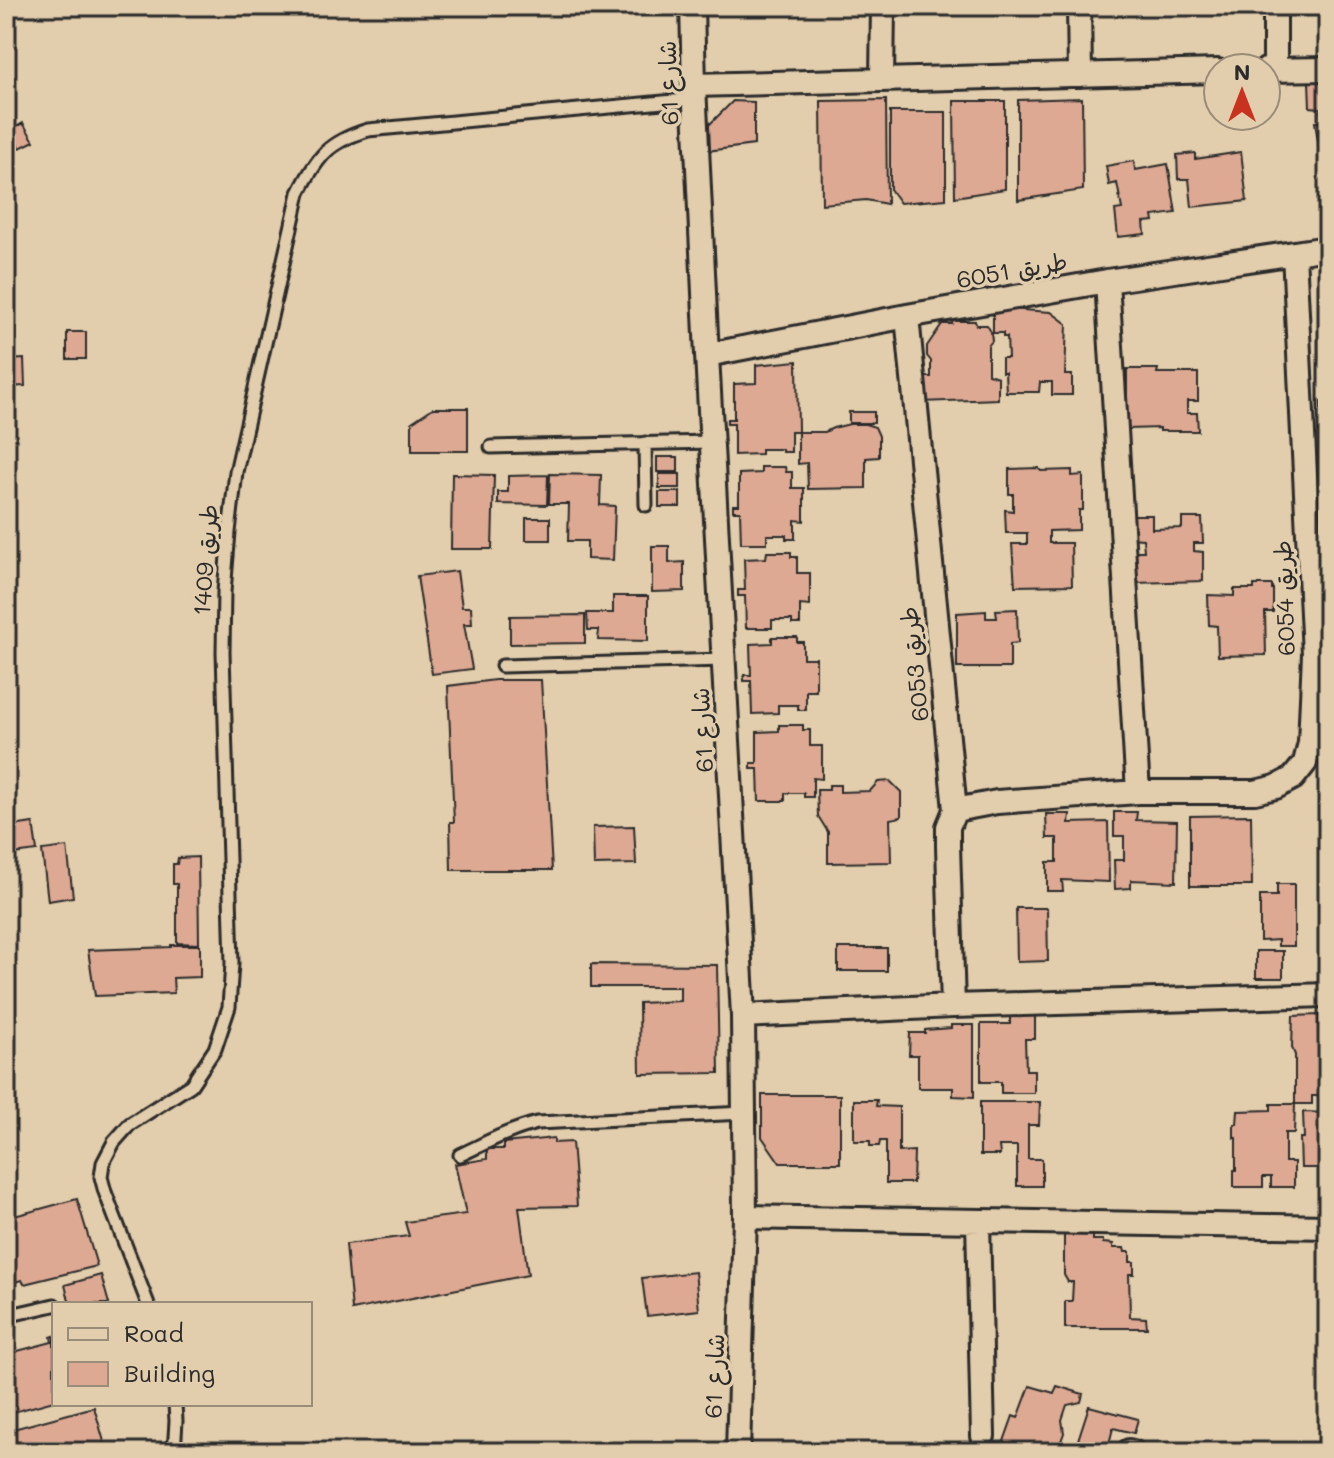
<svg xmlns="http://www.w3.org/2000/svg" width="1334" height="1458" font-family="Mali,'Playpen Sans Arabic',sans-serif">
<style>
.building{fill:#dea993;stroke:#2b2b2b;stroke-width:2}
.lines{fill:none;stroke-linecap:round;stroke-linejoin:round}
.lane-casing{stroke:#2b2b2b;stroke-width:17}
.street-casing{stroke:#2b2b2b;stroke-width:28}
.lane{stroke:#e2cdac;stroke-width:11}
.street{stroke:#e2cdac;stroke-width:22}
.labels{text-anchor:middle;stroke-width:7;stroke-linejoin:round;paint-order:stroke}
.street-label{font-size:24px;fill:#2b2b2b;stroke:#e2cdac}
</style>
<rect width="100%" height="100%" fill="#e2cdac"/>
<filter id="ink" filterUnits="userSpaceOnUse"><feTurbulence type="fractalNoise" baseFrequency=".0125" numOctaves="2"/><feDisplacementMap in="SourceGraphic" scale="16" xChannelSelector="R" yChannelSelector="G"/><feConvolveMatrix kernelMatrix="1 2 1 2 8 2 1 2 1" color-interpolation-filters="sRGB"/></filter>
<g filter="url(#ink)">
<!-- building -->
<path class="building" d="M1309,81H1328V153H1320L1315,122H1321L1320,108L1310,107Z
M1082,98L1083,190L1018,200V100Z
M886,100L887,204L866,200L822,204L821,101Z
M733,101L754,102V145L706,151V128Z
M954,101H1005V189L955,197Z
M890,112H946V199L900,203L890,189Z
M23,123L34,141L20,148L9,131Z
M1241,152L1247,201L1192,207L1189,179H1178L1177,155L1195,153V159Z
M1134,161L1135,170L1168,164L1176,213L1153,216L1154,221L1144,222L1145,234L1118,237L1115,210L1122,209L1117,183L1109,185L1106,166Z
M993,308L1051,312L1067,324L1065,375H1072V395H1052V382H1040L1039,392H1006L1005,372H1002V358H1008L1007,337H1003V333H993Z
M953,321H975L976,325H987L991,332L992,341L988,346V374L998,377V399L921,402L920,377H931V361L927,356V346L942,324H952Z
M67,332H86V359H67Z
M1321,334H1328V359H1321Z
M24,359L25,386L6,387V360Z
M797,361L798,432H791V452H782V449H761V454L734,455V424H727V419H734V384L756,383V365Z
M1127,369H1158L1157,373H1198V401H1187V413H1197L1198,431H1160V428L1127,429Z
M1321,401L1328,402V427H1321Z
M433,408H468V451H412V422Z
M849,412H874V423H849Z
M850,424H865L875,427L879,436V457L866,458V488L808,489L807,463L798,464V432H825L833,428Z
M1317,454H1328V510L1327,482H1318Z
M657,457H678V472H657Z
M761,467H785L786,472H792V488H804V521L795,520V539H786V535H767V543H741L740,511H733V505H739V474L761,473Z
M1038,468L1041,471L1072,470V476L1083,475V510H1079V530L1049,531V543H1071L1072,585L1015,586L1012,544H1027V533H1006L1005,510L1013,511V494H1009V469Z
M452,474L494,475L492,549H451Z
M550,474L601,475L600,505L615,506L613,560L587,559V541H568L569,504H549Z
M659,474H680V488H659Z
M548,475L547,505L498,504V492H508V476Z
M659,492H680V507H659Z
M1128,515H1152V529L1182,528V518H1202L1203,543H1194V551L1203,552V581L1135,583V551H1144L1143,539L1129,538Z
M526,518H550V540H526Z
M652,546H669V563L684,562V591L652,592Z
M767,552H791V557H797V573H810V606L800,605V624H792V620H772V628H746L745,596H738V590H745L744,559L766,558Z
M457,571L462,607H471L472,624H464L472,669L432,674L417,576Z
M1254,585H1272V589H1273V612H1265L1266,655L1218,656L1217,626L1209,625L1208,595L1234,596V589H1254Z
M613,596H648V641L598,640L599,630H588L587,613H613Z
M1017,609L1018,643L1010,644V668H957V613L986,611V618H997L996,610Z
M585,615V643L510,644V616Z
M772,637H797V642H803V658H816V691H806V710H798V705H778V713L752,714L751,681H744V675H751L750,644L772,643Z
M495,680H541L552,870H451L450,822H454L448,686Z
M779,725H803V730H810V746H822V779L813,778V797H804V793H785V801H759L758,769H751V763H757V732L779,731Z
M890,781L901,792V817L890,819L891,862L828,863V832L818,816L817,790H829V785H840V792L870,791L878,782Z
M1114,812H1137L1136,820L1177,821L1176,882L1131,880V888L1115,889L1114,860H1124V836H1114Z
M1046,814H1070L1069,823L1108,822L1109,882L1062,880L1063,891H1047V862H1057V838H1047Z
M1251,815L1252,886H1190V816Z
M33,823L37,851L6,855V827Z
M634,826L636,864L594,865L593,827Z
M67,847L73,897L48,901L42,850Z
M198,857L199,944L177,943V884H173V864H177L178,858Z
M1277,884H1294V946H1278V940L1260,941V896H1277Z
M1016,908H1047L1048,961L1017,962Z
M1323,943H1328V976H1323Z
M171,945H200V977L173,978L174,993L95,996L88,950L171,947Z
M838,948H887V971H838Z
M1256,951H1283V978H1256Z
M591,964L717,965L719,1073L640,1074L639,1003L680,1001V987H591Z
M1010,1013L1035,1014V1039H1025L1026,1070H1034V1093H1001V1082H981V1024H1010Z
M1319,1015V1026H1328V1096H1312V1104H1295V1055L1292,1048L1293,1016Z
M951,1025H974V1097L953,1096V1088H918V1055H909L910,1033H925V1030L951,1028Z
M762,1095H840V1163H780L762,1137Z
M854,1100H877L876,1106L899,1107V1152L914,1151L913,1183H886V1141H880L879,1146H870V1141H854Z
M980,1102H1040L1039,1125H1028V1159H1042V1186H1017V1146H999L1000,1155H980Z
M1271,1104H1295L1294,1133H1285V1162H1294V1187H1271V1177H1263V1187H1234V1170H1236V1138H1234V1124H1237L1238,1111L1271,1110Z
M1303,1112L1326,1113V1119H1328V1155L1318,1168H1301L1300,1138H1304Z
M554,1138V1143L572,1142L577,1206L519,1207L528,1275L352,1310L346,1244L409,1236L405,1222L466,1214L455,1164L487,1159V1149H504V1143Z
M77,1199L97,1266L24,1284L22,1280L6,1284L7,1218Z
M1064,1233H1093V1240H1103V1243L1113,1244V1248H1124L1125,1252H1130V1262H1134V1274H1129L1130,1317L1146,1318L1147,1328H1065V1301H1072L1073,1282H1068L1064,1275Z
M695,1272L699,1310L647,1316L642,1278Z
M101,1275L109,1304H70L65,1285Z
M54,1336V1401L6,1414V1354L52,1342L51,1337Z
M1030,1386L1054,1393L1057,1386L1083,1394L1081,1402L1067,1405L1062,1420L1064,1433L1057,1452H1016L1002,1447L1013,1416L1018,1418Z
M1089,1406L1138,1419L1134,1433L1113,1428L1108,1448L1078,1440Z
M94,1407L107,1452H6V1431Z"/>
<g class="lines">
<!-- lane casing -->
<g class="lane-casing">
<path id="lane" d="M645,443L646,505
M491,447L712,442
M502,666L724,660
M460,1155C486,1143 509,1130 537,1123L744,1113
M148,1304L105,1192L101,1177L103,1163L114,1142L130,1124L191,1085L215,1049L229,1007L232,964L223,652L224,592L229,532L236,472L299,193C317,157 328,142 368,130L695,99
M6,1316L54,1305
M174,1452L176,1421L175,1404"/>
</g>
<!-- street casing -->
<g class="street-casing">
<path id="street" d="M692,6L694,85L707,355L743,1016L745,1217L738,1452
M1079,6L1080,75
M1266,70L1328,69
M1275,70V6
M882,80L883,6
M694,85L1218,71
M1107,281L1138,792
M907,316L955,810L948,827V846L953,1006
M707,355L907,316L1107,281L1328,248
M955,810L997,802L1138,792H1255L1276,787L1293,778L1305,763L1310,743L1314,654L1294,253
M743,1016L953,1006L1328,995
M745,1217L1328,1227
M978,1221L983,1436
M1129,1451L1133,1452"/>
</g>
<!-- lane -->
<use href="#lane" class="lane"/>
<!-- street -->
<use href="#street" class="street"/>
</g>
</g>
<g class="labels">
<!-- street labels -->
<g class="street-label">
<text transform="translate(669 83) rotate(-92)" y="8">شارع 61</text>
<text transform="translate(1012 271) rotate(-10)" y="8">طريق 6051</text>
<text transform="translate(206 560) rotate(-86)" y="8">طريق 1409</text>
<text transform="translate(1285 598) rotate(-92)" y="8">طريق 6054</text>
<text transform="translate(915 664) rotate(-96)" y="8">طريق 6053</text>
<text transform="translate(703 730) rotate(-93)" y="8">شارع 61</text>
<text transform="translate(715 1376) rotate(-88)" y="8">شارع 61</text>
</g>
</g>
<!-- margin -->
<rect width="1334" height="1458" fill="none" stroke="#e2cdac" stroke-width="32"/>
<rect x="16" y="16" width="1302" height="1426" fill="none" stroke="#2b2b2b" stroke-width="3" filter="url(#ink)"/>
<!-- legend -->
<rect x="52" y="1302" width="260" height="104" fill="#e2cdac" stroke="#998c78" stroke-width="2"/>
<rect x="68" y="1328" width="40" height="12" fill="#e2cdac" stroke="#998c78" stroke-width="2"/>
<text x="124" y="1342" font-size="24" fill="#2b2b2b">Road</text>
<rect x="68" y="1362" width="40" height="24" fill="#dea993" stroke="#998c78" stroke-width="2"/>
<text x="124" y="1382" font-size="24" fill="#2b2b2b">Building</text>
<!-- north arrow -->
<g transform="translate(1242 92)"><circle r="38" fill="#e2cdac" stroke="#998c78" stroke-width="2"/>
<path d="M0-6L14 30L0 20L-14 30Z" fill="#c8321e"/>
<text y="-12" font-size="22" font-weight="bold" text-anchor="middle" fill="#2b2b2b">N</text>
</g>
</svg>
